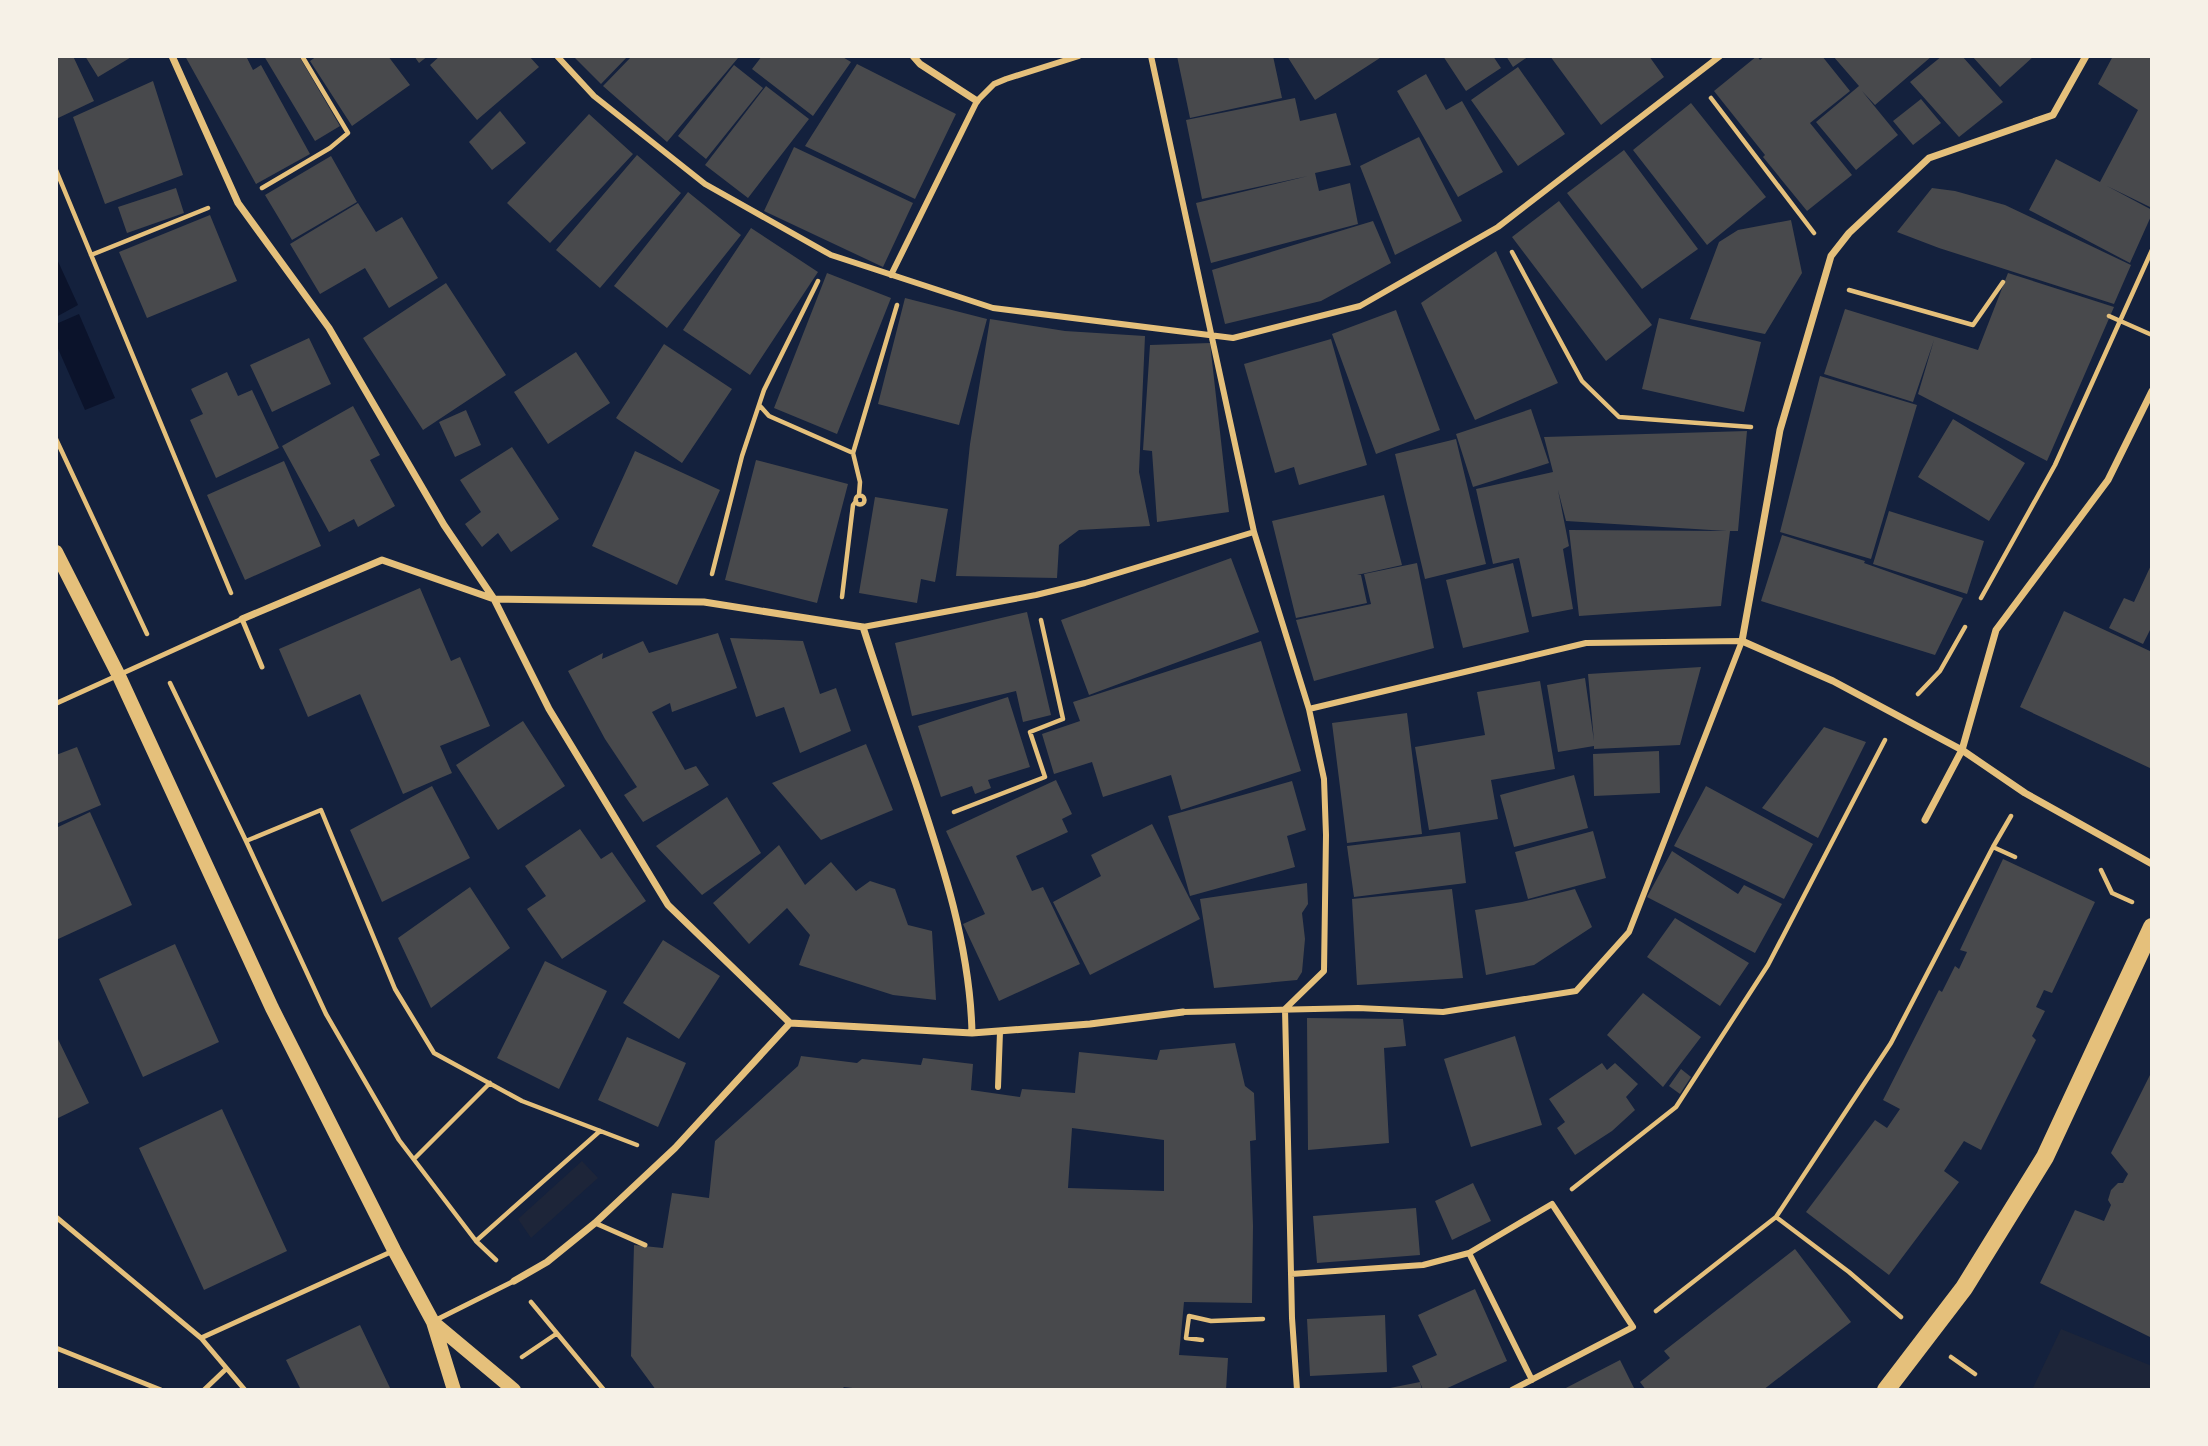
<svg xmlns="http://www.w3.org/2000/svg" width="2208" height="1446" font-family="'Nunito Sans',sans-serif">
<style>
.green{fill:#1d2539}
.water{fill:#0b132b}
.building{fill:#48494c;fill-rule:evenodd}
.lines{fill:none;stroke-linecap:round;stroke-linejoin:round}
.path{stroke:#e5c07b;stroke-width:4.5}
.service{stroke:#e5c07b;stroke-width:5}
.pedestrian{stroke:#e5c07b;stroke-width:6}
.minor{stroke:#e5c07b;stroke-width:7}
.secondary{stroke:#e5c07b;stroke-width:14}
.primary{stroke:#e5c07b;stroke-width:18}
</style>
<rect width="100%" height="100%" fill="#14213d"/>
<!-- green -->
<path class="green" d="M582,1161L598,1178L531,1238L518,1219Z
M2061,1329L2152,1366V1390H2032Z"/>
<!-- water -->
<path class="water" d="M56,257L78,305L56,317Z
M79,314L115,398L85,410L56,344V324Z"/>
<!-- building -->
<path class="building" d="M56,56H73L94,101L56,119Z
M85,56H133L98,77Z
M185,56H246L253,70L261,65L310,154L256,184Z
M264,56H299L340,126L315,141Z
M317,56H388L410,85L352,126L310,61Z
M414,56H428L419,63Z
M440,56H529L539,67L477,120L430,65Z
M573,56H628L601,84Z
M632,56H737L738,58L667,142L603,86Z
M762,56H841L851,62L813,116L752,69Z
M1177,56H1273L1282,98L1190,118Z
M1287,56H1383L1315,100Z
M1443,56H1493L1501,68L1466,91Z
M1506,56H1529L1513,67Z
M1550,56H1649L1664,77L1601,125Z
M1757,56L1760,60L1765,56H1822L1850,91L1810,123L1852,175L1807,211L1763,157L1765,155L1714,91Z
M1833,56H1932L1875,105L1862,91L1898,135L1856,170L1816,122L1859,86Z
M1942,56H1962L2003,102L1959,137L1910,82Z
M1972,56H2034L2000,87Z
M2113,56H2152V208L2107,186L2152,210V214L2130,263L2029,210L2056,159L2100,182L2138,110L2098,84Z
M857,64L956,114L915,199L805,146Z
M734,65L763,88L706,159L678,136Z
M1518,67L1565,134L1518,166L1471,100Z
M1426,74L1446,110L1462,101L1503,172L1458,197L1397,91Z
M153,81L183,175L105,204L73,117Z
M766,86L809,119L748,198L705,165Z
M1295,98L1300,121L1336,113L1351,165L1315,173L1319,191L1350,183L1358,224L1211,263L1196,203L1308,176L1202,199L1186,120Z
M1921,99L1941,123L1913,145L1893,121Z
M1691,103L1766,197L1707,245L1633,150Z
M500,111L526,143L492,170L469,142Z
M589,114L633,154L550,243L507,203Z
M1419,137L1462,221L1395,255L1360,166Z
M794,147L913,203L883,267L764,211Z
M1624,150L1698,249L1642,289L1567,193Z
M637,155L681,193L600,288L556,250Z
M331,156L357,202L292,240L265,195Z
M176,188L184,213L127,233L118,207Z
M1932,188L1955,191L2005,205L2131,265L2114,304L1939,248L1897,232Z
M688,192L741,235L667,328L614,286Z
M1559,201L1652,325L1606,361L1512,237Z
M358,203L376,232L402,217L438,278L389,308L365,268L320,294L290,244Z
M210,215L237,281L147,318L119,252Z
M1791,220L1802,273L1765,334L1690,319L1719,242L1738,230Z
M1373,221L1391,263L1321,301L1225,324L1212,270Z
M751,228L818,272L750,375L683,330Z
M1496,251L1558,383L1475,420L1421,303Z
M827,273L891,298L837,434L774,408Z
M2008,273L2114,307L2047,461L1918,394L1934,340L1913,402L1824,374L1845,309L1978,350Z
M446,283L506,375L423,430L363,338Z
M905,298L987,319L959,425L878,404Z
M1396,310L1440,430L1376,454L1332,334Z
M1659,318L1761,342L1744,412L1642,389Z
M990,319L1065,331L1145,336L1139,472L1150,526L1079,530L1059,545L1057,578L956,576L970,444Z
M309,338L331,384L272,412L250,365Z
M1331,339L1367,465L1299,485L1294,467L1275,473L1244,364Z
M1210,343L1229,512L1157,522L1152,451L1143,450L1150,345Z
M664,344L732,389L682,463L616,418Z
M576,352L610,403L548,444L514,392Z
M227,372L238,396L252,390L279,448L216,478L190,420L203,414L191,389Z
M1820,376L1917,405L1871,559L1780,532Z
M353,406L380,455L370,460L395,506L358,527L354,519L329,532L282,446Z
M1531,409L1549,463L1473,487L1456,434Z
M466,410L481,445L455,457L439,422Z
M1953,419L2025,463L1989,521L1918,477Z
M1747,431L1738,531H1730L1721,606L1579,616L1569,530L1727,531L1566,521L1558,490L1569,546L1563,549L1573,609L1532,617L1519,558L1493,564L1476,489L1553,472L1544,437Z
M1456,439L1486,564L1425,579L1395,454Z
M512,447L559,519L511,552L498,533L482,547L465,524L481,512L460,480Z
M635,451L720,490L677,585L592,546Z
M756,460L848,484L817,603L725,580Z
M284,461L321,546L245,580L207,495Z
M1384,495L1402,565L1357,575H1361L1367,603L1296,618L1272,521Z
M875,497L948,509L935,582L921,579L917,603L859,593Z
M1889,511L1984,541L1967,594L1873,564Z
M1782,535L1865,561L1864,563L1963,598L1935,655L1761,601Z
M1231,558L1259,632L1089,695L1061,620Z
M1417,563L1434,648L1314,681L1296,620L1371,604L1364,574Z
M1513,563L1529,632L1463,648L1446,580Z
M2152,563V626L2143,644L2109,628L2124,598L2134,602Z
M420,588L451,661L460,657L490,726L440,746L452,773L403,794L360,694L308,717L279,649Z
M2064,611L2152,652V769L2020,707Z
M1027,612L1051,715L1023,722L1016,691L912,716L895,643Z
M718,633L737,688L672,712L670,703L652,712L685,770L696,766L709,785L643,822L624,795L637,787L605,739L568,671L603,653L602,659L643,641L649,653Z
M730,638L803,641L820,694L836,688L851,731L800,753L784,707L756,717Z
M1261,641L1301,771L1181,810L1171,775L1103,797L1092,762L1054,774L1042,734L1080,721L1073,702Z
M1701,667L1680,745L1594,749V746L1558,752L1547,685L1585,678L1594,741L1588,674Z
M1540,681L1555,769L1491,780L1498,819L1429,830L1415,747L1485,735L1477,692Z
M1008,697L1030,767L988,780L991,788L975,794L972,786L941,797L918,726Z
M1407,713L1422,834L1347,843L1332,723Z
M523,721L565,786L498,830L456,765Z
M1824,727L1866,742L1818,838L1762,808Z
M866,744L893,810L821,840L772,783Z
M77,747L101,805L56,824V755Z
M1659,751L1660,793L1594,796L1593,754Z
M1574,775L1588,828L1514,847L1500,795Z
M1056,780L1072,814L1062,819L1068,832L1016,856L1032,891L1043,887L1080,964L999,1001L963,924L985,914L946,831Z
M1292,781L1306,830L1287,836L1295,867L1190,896L1168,816Z
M432,786L470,858L382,902L350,830Z
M1706,786L1813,844L1784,899L1674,846Z
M727,797L761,853L702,895L656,846Z
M90,812L132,905L56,940V828Z
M1152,824L1200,919L1090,975L1053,902L1101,876L1091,855Z
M580,829L601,859L612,852L646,901L562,959L527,909L546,896L525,866Z
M1593,831L1606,878L1528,899L1515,852Z
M1460,832L1466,883L1354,897L1347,846Z
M779,845L805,885L831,862L856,891L870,881L895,889L908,925L932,931L936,1000L893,995L799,965L810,935L787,908L749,944L713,903Z
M1672,851L1738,894L1744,885L1782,904L1755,953L1647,897Z
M2003,859L2095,902L2052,993L2044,990L2036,1007L2045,1011L2032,1036L2036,1040L1981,1150L1964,1141L1944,1171L1959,1182L1889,1275L1806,1212L1875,1120L1887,1128L1900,1109L1883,1100L1939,990L1942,992L1955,966L1959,969L1967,952L1960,950Z
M1307,883L1308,904L1302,913L1305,939L1302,972L1297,980L1214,988L1200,899Z
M470,887L510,948L431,1008L398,938Z
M1452,889L1463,978L1357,985L1352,899Z
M1575,889L1592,927L1534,965L1486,975L1475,910L1522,902Z
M1675,918L1749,963L1720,1006L1647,957Z
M663,940L720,976L679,1039L623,1003Z
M175,944L219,1042L143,1077L99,979Z
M545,961L607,991L559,1089L497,1058Z
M1643,993L1701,1037L1663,1087L1607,1035Z
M1307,1018L1403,1019L1406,1046L1384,1048L1389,1143L1308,1150Z
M56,1035L89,1103L56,1119Z
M1515,1036L1542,1125L1471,1147L1444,1059Z
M627,1037L686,1063L658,1127L598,1100Z
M1235,1043L1245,1086L1254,1093L1256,1140L1250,1141L1253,1226L1252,1303L1184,1302L1179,1355L1228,1358L1226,1390H870L844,1387L841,1390H656L631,1356L634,1245L663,1248L672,1193L709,1198L715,1141L798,1066L801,1056L857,1063L862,1059L921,1065L923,1058L973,1064L971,1090L1020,1097L1022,1089L1075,1093L1079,1052L1157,1060L1160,1050ZM1072,1128L1164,1140V1191L1068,1188Z
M1602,1063L1607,1070L1615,1063L1638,1084L1626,1097L1635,1110L1612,1131L1575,1155L1557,1128L1565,1122L1549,1099Z
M1681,1069L1691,1077L1680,1094L1669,1086Z
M2152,1071V1338L2040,1283L2075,1210L2104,1221L2111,1205L2108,1200L2111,1190L2118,1183H2123L2128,1174L2111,1153Z
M222,1109L287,1251L204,1290L139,1148Z
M1473,1183L1491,1221L1452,1240L1435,1201Z
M1416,1208L1420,1255L1317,1263L1313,1216Z
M1795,1249L1851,1322L1763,1390H1646L1640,1382L1670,1358L1664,1351Z
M1475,1289L1507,1361L1443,1390H1423L1420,1382L1422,1390H1380L1420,1382L1412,1366L1437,1355L1418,1315Z
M1385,1315L1387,1372L1310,1376L1307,1319Z
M360,1325L391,1390H301L286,1360Z
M1620,1360L1635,1390H1562Z"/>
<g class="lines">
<!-- path -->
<path class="path" d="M1711,98L1814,233
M56,170L231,593
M262,188L330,148L348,133L302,56
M1512,252L1582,381L1619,417L1751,427
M91,255L208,208
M1849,290L1973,325L2003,282
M2109,316L2152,335
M760,406L769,416L853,453L897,305
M56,439L147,634
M853,453L860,482L859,495
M855.5 500a4.5 4.5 0 1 1 9 0a4.5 4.5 0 1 1-9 0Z
M712,574L742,456L764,390L818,281
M842,597L853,505L856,501
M1981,598L2055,465L2152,250
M170,683L246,841L326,1014L399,1140L476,1241L496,1260
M1918,694L1940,671L1965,627
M954,812L1045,777L1030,732L1063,719L1041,620
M246,841L321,810L395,989L434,1053L522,1101L637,1145
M1993,847L2015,857
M2101,870L2112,893L2132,902
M414,1159L490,1083
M1572,1189L1676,1107L1768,965L1885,740
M1776,1217L1849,1272L1901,1317
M476,1241L600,1131
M531,1302L604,1390
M1656,1311L1776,1217L1891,1043L1993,847L2011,816
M1202,1340L1186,1338L1189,1316L1211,1321L1263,1319
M522,1357L556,1334
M1951,1357L1975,1374"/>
<!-- service -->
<path class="service" d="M57,703L242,619L262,667
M56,1217L201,1338L245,1390
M595,1223L645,1245
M436,1320L514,1281
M201,1338L393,1251
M56,1348L161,1390
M204,1390L226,1369"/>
<!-- pedestrian -->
<path class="pedestrian" d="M557,56L594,96L705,184L831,255L993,308L1233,338L1360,306L1498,227L1720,56
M1151,56L1254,532L1309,709L1324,779L1326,835L1324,971L1285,1009L1292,1318L1297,1390
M891,275L977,101L994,84L1006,79L1079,56
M863,627L1036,595L1085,583L1254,532
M1183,1012L1358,1008L1443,1012L1576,991L1629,932L1742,641L1586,643L1309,709
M998,1087L1000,1032
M1469,1253L1532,1380
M1291,1274L1423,1265L1469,1253L1552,1204L1633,1327L1512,1390"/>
<!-- minor -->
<path class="minor" d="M172,56L238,203L329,328L444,525L494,599L549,709L668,905L790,1023L972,1033L1090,1024L1183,1012
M913,56L920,64L977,101
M2086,56L2053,115L1929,158L1849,233L1831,256L1780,430L1742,641L1833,681L1962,750L2025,793L2152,864
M242,619L382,560L494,599L704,602L863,627C880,680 898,732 916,784C943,865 970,947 972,1033
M1925,820L1962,750L1996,630L2108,480L2152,391
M514,1281L547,1262L595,1223L675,1148L790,1023"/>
<!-- secondary -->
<path class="secondary" d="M56,552L119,676L272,1008L394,1250L433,1322L454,1390
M434,1323L514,1390"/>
<!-- primary -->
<path class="primary" d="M1886,1390L1964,1288L2045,1157L2152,927"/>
</g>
<!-- border -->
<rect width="2208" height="1446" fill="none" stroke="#f6f1e7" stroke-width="116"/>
</svg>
